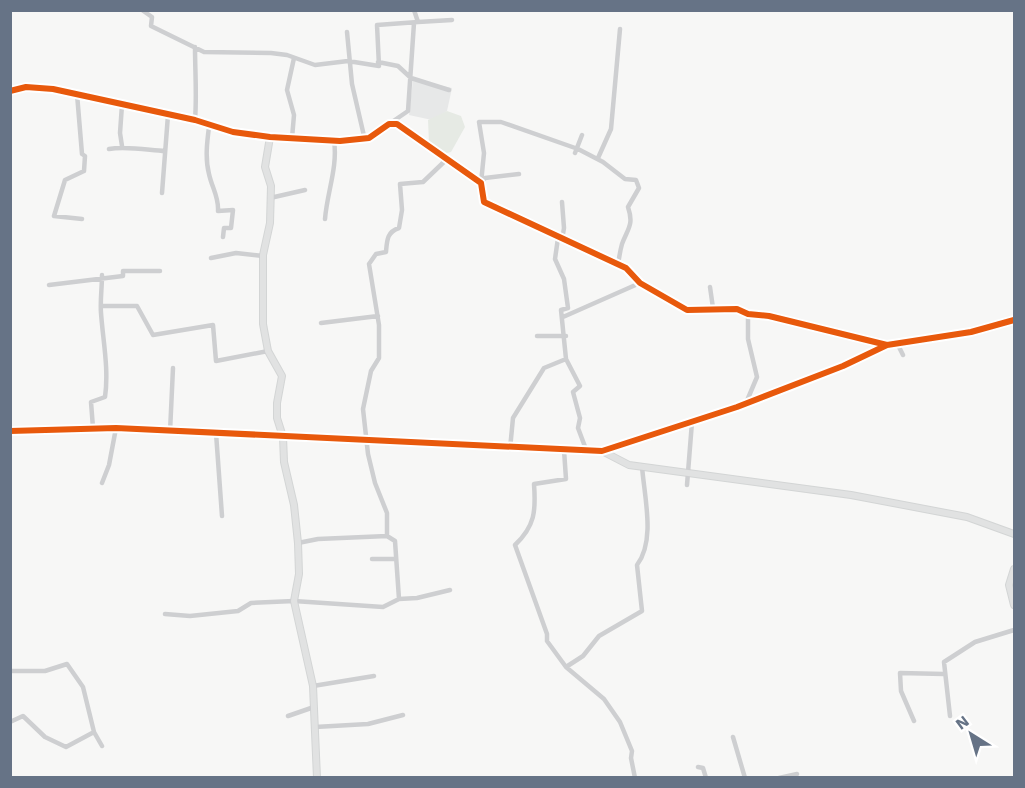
<svg xmlns="http://www.w3.org/2000/svg" width="1025" height="788" font-family="'Work Sans',sans-serif">
<style>
.built{fill:#e7e8e8}
.green{fill:#e6eae4}
.lines{fill:none;stroke-linecap:round;stroke-linejoin:round}
.secondary-casing{stroke:#d3d5d5;stroke-width:8}
.street{stroke:#cecfd1;stroke-width:4.5}
.secondary{stroke:#e1e2e2;stroke-width:6}
.cycleway-casing{stroke:#fff;stroke-width:10}
.cycleway{stroke:#e8590c;stroke-width:6}
</style>
<rect width="100%" height="100%" fill="#f7f7f6"/>
<!-- built -->
<path class="built" d="M413,79L452,88L447,111L432,120L409,115Z"/>
<!-- green -->
<path class="green" d="M447,111L461,116L465,127L451,152L442,154L429,143L428,120Z"/>
<g class="lines">
<!-- secondary casing -->
<g class="secondary-casing">
<path id="secondary" d="M10,91L26,87L53,89L195,120L233,132L270,137L340,141L369,138L389,124H397L481,183L484,202L626,268L640,283L687,310L737,309L748,314L769,316L886,345
M270,137L265,167L271,186L270,223L263,255V324L268,351L282,376L277,403V418L283,437L284,462L294,505L298,543L299,574L294,601L313,686L317,778
M10,431L116,428L602,451L737,407L843,366L887,345L971,332L1014,320
M602,451L629,465L851,495L967,517L1014,534
M1014,569L1009,585L1014,605"/>
</g>
<!-- street -->
<path class="street" d="M142,10L152,17L151,26L204,52L271,53L287,55L315,65L348,61L379,66L377,25L418,22L414,10
M418,22L452,20
M347,32L352,84L364,136
M378,62L398,66L411,78L449,90
M77,94L82,154L85,156L84,171L65,180L54,216L82,219
M122,105L120,133L122,146
M195,120C197,95 195,72 195,47
M389,124L408,111L414,23
M209,127C207,142 205,159 209,174C212,188 219,197 218,211L233,210L231,228H224L223,237
M292,138L294,115L287,90L294,58
M109,149C126,146 148,150 165,151
M575,153L582,135
M598,158L611,129L620,29
M481,183L484,153L479,122H501L578,149L603,162L625,179L636,180L639,188L628,207C634,225 628,228 622,244C620,251 619,258 618,265
M481,183L485,178L519,174
M162,193L168,115
M270,198L305,190
M325,219C327,193 338,166 334,141
M558,238L555,259L564,279L568,308L561,310L566,359L580,386L573,392L580,418L578,428L587,452
M562,240L564,228L562,202
M211,258L236,253L263,256
M49,285L123,276V271H160
M710,287L713,308
M102,306H137L153,335L213,325L216,361L268,351
M563,317L640,283
M321,323L378,316
M537,336H566
M898,345L903,355
M746,403L757,377L748,339V314
M93,428L91,402L105,397C109,369 103,341 101,313C100,301 102,288 102,275
M170,432L173,368
M216,433L222,516
M510,449L513,418L544,368L566,359
M564,450L566,479L534,484C536,511 535,526 515,545L547,634V641L566,667
M102,483L109,465L116,428
M687,485L692,422
M298,543L318,539L387,536
M372,559H394
M399,599L395,541L387,536V513L375,483L368,454L363,409L371,371L379,358V325L369,264L376,254L386,252C387,240 387,232 399,228L402,210L400,184L423,182L446,160
M165,614L190,616L238,611L251,603L294,601L383,607L399,599L417,598L450,590
M10,671H45L67,664L83,687L94,732L102,746
M313,686L374,676
M288,716L314,707
M950,716L944,662L975,642L1014,630
M914,721L901,691L900,673L944,674
M10,722L23,716L45,737L66,747L94,732
M315,727L368,724L403,715
M733,737L745,778
M698,767L703,768L706,778
M635,778L631,758L632,751L620,722L604,699L566,667L583,656L599,636L642,611L637,565C656,540 644,496 642,466
M779,778L797,774"/>
<!-- secondary -->
<use href="#secondary" class="secondary"/>
<!-- cycleway casing -->
<g class="cycleway-casing">
<path id="cycleway" d="M10,91L26,87L53,89L195,120L233,132L270,137L340,141L369,138L389,124H397L481,183L484,202L626,268L640,283L687,310L737,309L748,314L769,316L887,345
M10,431L116,428L602,451L737,407L843,366L887,345L971,332L1014,320"/>
</g>
<!-- cycleway -->
<use href="#cycleway" class="cycleway"/>
</g>
<!-- border -->
<rect width="1025" height="788" fill="none" stroke="#667386" stroke-width="24"/>
<!-- north arrow -->
<g transform="translate(971 734) rotate(323)" stroke="#ffffff" stroke-width="4.5" paint-order="stroke">
<path d="M0-4.5L10 22L0 15L-10 22Z" fill="#667386"/>
<text y="-9" font-size="16" font-weight="bold" text-anchor="middle" fill="#667386">N</text>
</g>
</svg>
